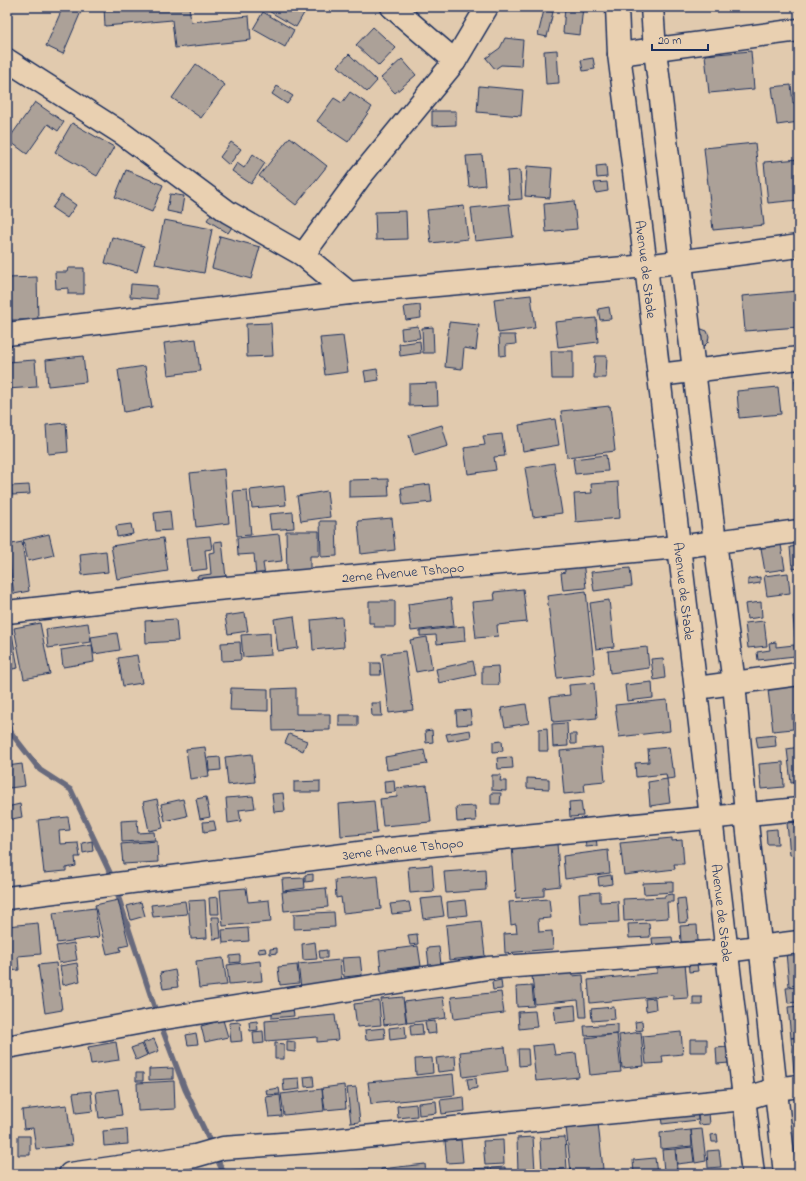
<svg xmlns="http://www.w3.org/2000/svg" width="806" height="1181" font-family="'Indie Flower',sans-serif">
<style>
.lines{fill:none;stroke-linecap:round;stroke-linejoin:round}
.stream{stroke:#676a7d;stroke-width:5.5}
.building{fill:#aca198;stroke:#1b2f5e}
.minor-casing{stroke:#1b2f5e;stroke-width:25}
.minor{stroke:#e9d0b1;stroke-width:22}
.labels{text-anchor:middle;stroke-width:4;stroke-linejoin:round;paint-order:stroke}
.street-label{font-size:14px;fill:#1b2f5e;stroke:#e9d0b1}
</style>
<rect width="100%" height="100%" fill="#e1caae"/>
<filter id="ink" filterUnits="userSpaceOnUse"><feTurbulence type="fractalNoise" baseFrequency=".025" numOctaves="2"/><feDisplacementMap in="SourceGraphic" scale="8" xChannelSelector="R" yChannelSelector="G"/><feConvolveMatrix kernelMatrix="1 2 1 2 8 2 1 2 1" color-interpolation-filters="sRGB"/></filter>
<g filter="url(#ink)">
<g class="lines">
<!-- stream -->
<path class="stream" d="M7,723L12,734L40,770L71,790L111,875
M117,893L157,1015
M160,1023L185,1089L212,1146
M215,1154L224,1174"/>
</g>
<!-- building -->
<path class="building" d="M57,7H83L63,54L46,46L62,9Z
M104,7H189L191,22L249,16L251,40L175,48L172,20L105,26Z
M269,7H305L307,8L296,27L267,10Z
M565,7H583L580,35L563,33Z
M544,10L553,12L547,37L538,35Z
M263,12L294,30L285,47L253,29Z
M373,27L396,48L379,66L356,45Z
M505,38L523,40L521,66L501,65L495,69L486,58L500,48Z
M557,50L559,83L546,84L544,51Z
M751,51L754,89L709,93L705,55Z
M349,54L377,81L367,92L338,66Z
M593,58L595,69L583,71L581,60Z
M402,59L416,75L395,93L381,78Z
M196,64L225,85L201,118L172,98Z
M791,85L793,103L799,102V122L777,125L772,87Z
M277,86L293,96L287,104L272,94Z
M479,86L523,90L521,116L477,112Z
M350,92L372,107L348,142L317,121L334,98L342,103Z
M35,102L64,122L58,131L48,124L27,154L8,140Z
M432,111H456V125L432,126Z
M72,123L114,147L97,176L55,152Z
M290,137L327,166L296,205L259,176Z
M231,142L241,149L229,165L220,157Z
M755,143L764,225L713,230L704,148Z
M253,154L265,163L251,184L232,171L237,163L244,168Z
M482,155L485,185L469,187L466,156Z
M799,159V200L768,203L764,162Z
M606,165L607,177L597,178L596,166Z
M527,166L552,168L550,198L525,196Z
M126,170L163,185L152,212L115,197Z
M520,170L522,199L509,200L507,171Z
M607,182L608,191L596,193L594,183Z
M170,194L184,196L181,214L167,211Z
M61,195L76,205L67,218L52,208Z
M574,201L577,229L546,232L544,204Z
M509,204L513,237L475,241L471,208Z
M464,206L468,239L431,243L427,210Z
M214,210L234,224L228,233L207,220Z
M406,211L407,239L376,240L375,212Z
M164,220L212,229L204,273L155,264Z
M220,236L260,247L251,279L212,268Z
M112,237L144,246L137,272L105,263Z
M68,268H84V294H68V288L56,289L55,272H67Z
M37,277L38,320H7V278Z
M131,284L157,286V299L130,297Z
M797,291L799,327L745,331L742,296Z
M531,295L535,328L498,333L494,299Z
M420,305L421,318L406,320L404,307Z
M609,307L611,319L600,320L598,309Z
M596,318L598,342L558,347L555,322Z
M449,322L479,325L476,350L464,348L462,369L445,367Z
M271,323L273,356L247,357L246,324Z
M418,326L420,338L402,340L401,328Z
M433,327L434,353H423L422,328Z
M699,328L707,331L709,336L708,342L704,346L700,347Z
M499,335H515L516,344L506,345V355L500,356Z
M343,336L348,372L325,375L320,338Z
M196,339L200,371L168,375L164,343Z
M420,341L421,353L400,356L399,344Z
M551,351H573V379H552Z
M83,356L86,382L48,386L46,360Z
M595,356H607L606,378H594Z
M35,360L37,387L7,389V362Z
M145,366L152,407L124,412L118,370Z
M377,369L379,380L366,382L364,371Z
M799,379V407H797L795,380Z
M437,383L438,405L409,406V384Z
M778,387L781,414L739,418L737,391Z
M610,406L615,451L567,457L561,411Z
M555,419L559,445L523,451L519,425Z
M66,423L68,452L48,454L46,425Z
M442,425L448,446L414,456L409,435Z
M502,434L505,456L494,457L496,470L468,474L464,448L485,445L483,436Z
M606,455L608,471L575,474L573,459Z
M554,463L562,513L533,517L525,468Z
M224,469L229,523L196,527L190,473Z
M388,479L389,496L349,497V480Z
M618,482L620,518L576,522L574,494L592,493L591,484Z
M430,484L432,502L403,505L401,488Z
M29,485L30,494L12,495L11,486Z
M284,486L286,505L252,508L250,490Z
M247,490L251,535L237,536L233,491Z
M327,491L330,517L301,521L297,496Z
M170,511L172,530L156,531L154,513Z
M293,512L294,528L271,530L269,514Z
M392,518L395,550L361,554L358,521Z
M320,521H336L337,556L321,557Z
M131,524L133,534L117,537L116,526Z
M286,531H319V556H310V576H287Z
M49,534L54,555L28,561L23,540Z
M279,534L282,561L263,563L265,576L256,577L254,554L238,555L237,538Z
M210,536L212,549L205,550L207,569L191,571L187,538Z
M163,538L168,571L117,579L111,546Z
M222,541L226,578L198,581L197,576L211,574L209,553L215,552L214,542Z
M22,542L29,591L14,594L7,545Z
M781,545L785,569L765,572L761,548Z
M799,546V568L792,569L790,547Z
M106,551L108,572L82,575L80,554Z
M583,560L586,588L563,590L561,573L565,572L564,562Z
M630,568L632,586L594,591L591,572Z
M788,573L790,593L767,596L764,576Z
M760,577V583L748,585V579Z
M523,589L527,622L497,625L498,636L476,638L472,602L495,600L494,592Z
M586,591L595,674L557,678L547,596Z
M451,598L454,626L411,631L408,604Z
M609,600L614,647L596,649L590,603Z
M369,601H395V627H374V623H369Z
M761,602L762,617L747,619L745,604Z
M245,613L248,631L228,634L225,616Z
M799,615V637H795L793,616Z
M294,616L298,648L278,651L274,619Z
M342,617L344,647L313,650L311,620Z
M176,619L178,641L146,643L145,621Z
M764,621L767,646L748,648L745,623Z
M40,623L50,674L24,679L14,628Z
M88,623L91,642L48,648L46,629Z
M464,626L465,641L437,644L436,635L420,636V631Z
M11,628L18,668L7,670V629Z
M117,633L120,650L94,654L91,637Z
M270,633L271,655L243,657L241,635Z
M427,637L432,669L416,672L410,640Z
M240,642L241,660L222,661L221,643Z
M776,642V647L794,645L795,656L758,660L757,652L770,650L769,643Z
M92,645L94,662L63,667L61,650Z
M647,647L649,668L610,673L608,651Z
M405,651L413,710L389,713L382,654Z
M137,655L142,683L123,686L118,658Z
M663,658L665,678L654,680L651,659Z
M473,661L476,675L439,683L436,669Z
M371,663H380L381,675H371Z
M498,666L499,685H482V667Z
M799,679V713L792,714L793,729L773,731L767,682Z
M652,682L653,698L627,701L625,685Z
M594,683L597,718L553,722L550,697L570,695L569,685Z
M231,688L268,689V711L230,710Z
M296,688V714H330V730L273,731L272,689Z
M667,700L670,731L619,737L615,705Z
M371,703H381L382,716H372Z
M526,704L529,723L505,727L501,708Z
M470,710L472,724L457,725L456,711Z
M339,715H358V726H339Z
M567,723L568,746L553,747L552,724Z
M547,728L548,751H539V729Z
M432,730L433,742L426,743L425,731Z
M470,730L471,737L448,741L446,734Z
M289,734L307,741L303,751L285,743Z
M570,734H576V744H571Z
M775,735L776,746L758,748L756,737Z
M502,741L503,751L493,752V742Z
M205,747L209,776L190,779L186,749Z
M602,747L605,781L584,783L585,792L564,794L560,751Z
M669,747L672,768H674L675,778L667,779L666,774L636,777L635,763L649,762L648,749Z
M799,747V782L791,783L787,749Z
M424,750L427,764L387,770L385,757Z
M252,754L255,782L228,785L225,757Z
M220,757L221,770L209,771L208,758Z
M512,757L513,768L498,769L497,758Z
M783,762L784,787L761,789L759,764Z
M22,764L25,786L9,788L7,766Z
M492,775H501L500,781H506V791L492,790Z
M527,778L549,779V789L527,788Z
M667,779L670,803L650,806L648,782Z
M394,780L395,792L385,793L384,781Z
M320,781V792H294V782Z
M427,785L431,822L383,826L380,799L397,797L396,788Z
M283,793L285,811L274,812L272,794Z
M491,793H501L500,804H491Z
M253,796L255,808L239,810L241,821L228,823L226,798Z
M206,797L210,817L200,819L196,799Z
M157,799L163,828L149,831L143,802Z
M183,799L187,816L165,821L161,804Z
M374,801L377,833L341,836L339,804Z
M581,801L583,816L570,817L569,802Z
M20,804L22,817L7,820V807Z
M475,806L476,821L457,822L456,807Z
M68,817L70,830L59,831L60,844L78,843L80,857H75L76,866L66,868V871L44,873L38,820Z
M137,820L138,833L154,832L155,840L122,842L121,821Z
M214,821L216,830L204,832L203,822Z
M799,822V854L790,855L787,823Z
M777,829L778,844H767L766,830Z
M596,836L597,846L586,847L585,838Z
M672,838V841L682,840L684,864H674L675,869L624,875L620,843Z
M92,841L93,851L83,853L82,843Z
M157,841L158,862L123,864L121,844Z
M557,843L560,886L544,888V896L516,898L512,846Z
M608,850L610,873L565,879L563,856Z
M432,865L434,891L410,893L408,867Z
M485,869L486,890L446,893L444,872Z
M313,874V881L305,882V875Z
M611,875L612,884L599,886L598,877Z
M378,876L381,909L343,913L341,897L336,898L335,880Z
M304,878L305,888L283,891L282,879Z
M673,882V892L644,894L643,883Z
M246,888L248,902L269,900L271,922L223,926L220,890Z
M326,888L328,907L284,911L282,892Z
M600,892V902L618,901L619,922L581,924L579,894Z
M673,894V902H667L668,918L624,921L623,899L665,897V895Z
M218,897L219,914H210L209,898Z
M441,897L444,916L423,919L420,899Z
M685,898L688,922L679,923L677,899Z
M549,899L551,918L538,919L539,932L552,931L553,949L505,953L504,934L517,933L516,924L511,925L509,902Z
M118,900L129,945L120,947L121,951L107,954L95,905Z
M205,900L207,938L191,939L188,901Z
M465,900L467,915L448,917L447,902Z
M185,901L187,914L153,917L151,905Z
M141,902L145,916L131,920L127,906Z
M409,902L411,912L392,914L390,904Z
M95,908L99,937L57,943L53,913Z
M334,912L335,927L294,929V914Z
M211,917H219L221,938L213,939Z
M481,921L485,956L449,960L446,925Z
M38,923L41,954L18,956L19,970L7,971V926Z
M649,923L650,937L629,938L628,924Z
M697,925L698,941L681,942L680,926Z
M248,928L249,941L223,943L222,930Z
M417,934L418,944L410,945L408,935Z
M672,937L673,946L653,947L652,938Z
M315,942L317,959L303,960L302,944Z
M74,943L77,960L59,963L56,946Z
M418,946L421,966L381,971L379,951Z
M439,947L441,965L429,966L427,948Z
M265,948L266,952L259,953L258,949Z
M277,948V953L270,954V949Z
M327,950V958H320L319,951Z
M799,950V985L789,986L786,952Z
M240,955V962L230,963V956Z
M360,957L362,975L344,977L342,958Z
M696,957L698,971L689,972L688,958Z
M223,958L227,985L199,988L196,961Z
M340,960L342,984L301,988L298,964Z
M260,961L262,981L229,984L227,965Z
M56,963L62,1010L45,1013L38,965Z
M77,963L80,981L63,985L60,966Z
M685,963L688,998L673,999V995L590,1003L588,980L657,973V965Z
M297,965L299,983L280,985L278,967Z
M175,970L178,987L163,989L160,973Z
M571,972L572,976L583,975L586,1017H580L578,1000L535,1004L532,976Z
M501,980L502,989L493,990L492,982Z
M532,986L534,1006L517,1007L516,987Z
M799,987V1002L788,1003L786,988Z
M501,992L504,1013L454,1019L451,997Z
M403,997L406,1022L384,1025L381,999Z
M443,997L446,1018L407,1023L404,1002Z
M693,997H702V1005H693Z
M655,998L656,1009L646,1011L645,999Z
M379,1001L381,1025L357,1027L354,1004Z
M575,1005L576,1021L556,1023L554,1007Z
M799,1006V1037L791,1038L788,1007Z
M614,1007L615,1019L592,1021L591,1009Z
M293,1009L294,1016L272,1018V1011Z
M535,1011L537,1027L519,1029L518,1012Z
M335,1015L338,1040L317,1042V1037L266,1041L265,1021Z
M223,1020L228,1037L205,1042L201,1026Z
M257,1021L258,1030L250,1031L249,1022Z
M435,1021L436,1033L427,1034L425,1022Z
M642,1021L643,1030L636,1031L635,1022Z
M240,1022L242,1041L231,1042L229,1023Z
M422,1024L423,1034L411,1035L410,1025Z
M618,1024V1034L585,1036L584,1026Z
M405,1026L406,1038L390,1040L389,1028Z
M384,1028L385,1038L366,1040L365,1030Z
M263,1031L264,1043L254,1044L253,1032Z
M641,1032L644,1066L622,1068L619,1035Z
M681,1032L683,1054L662,1056L663,1063L646,1064L643,1036Z
M196,1033L198,1044L188,1045L186,1035Z
M617,1034L621,1072L590,1075L586,1038Z
M799,1037V1071L794,1072L791,1038Z
M154,1039L159,1051L148,1055L143,1043Z
M690,1039H707V1052H690Z
M287,1041L295,1042V1052L287,1051Z
M116,1042L119,1060L91,1064L88,1047Z
M275,1043L284,1044V1059H275Z
M142,1044L147,1055L136,1060L131,1048Z
M553,1044L555,1055L576,1053L579,1077L536,1081L532,1046Z
M505,1047L508,1071L463,1077L460,1052Z
M728,1047L729,1063L717,1064L716,1048Z
M518,1049H528L529,1065L519,1066Z
M455,1056L456,1070L438,1072L436,1058Z
M432,1058L433,1073L416,1075L415,1059Z
M173,1068V1079L149,1080V1069Z
M136,1073H143V1081H136Z
M453,1074L455,1095L371,1104L368,1082Z
M313,1076L314,1086L305,1087L304,1077Z
M299,1078L300,1089L284,1091L283,1079Z
M476,1078L477,1088L469,1090L467,1079Z
M174,1081L175,1109L138,1111L137,1083Z
M344,1085L346,1108L325,1110L322,1088Z
M356,1087L360,1122L351,1123L347,1088Z
M279,1088L280,1094L267,1095L266,1090Z
M118,1089L122,1115L99,1118L96,1092Z
M322,1089L324,1111L284,1115L281,1094Z
M91,1091L93,1111L76,1113L73,1093Z
M280,1095L282,1116L269,1117L266,1097Z
M464,1097L465,1111L442,1114L440,1100Z
M436,1101L437,1113L419,1115L418,1103Z
M708,1103L710,1124L699,1125L697,1104Z
M416,1104L417,1116L398,1118L397,1106Z
M697,1104L698,1120L662,1124L660,1108Z
M67,1105L72,1145L36,1149L33,1128L24,1129L22,1110Z
M598,1123L603,1169L571,1173L566,1127Z
M127,1129L128,1144L104,1146L103,1131Z
M702,1129L706,1161L695,1163L691,1130Z
M691,1130L692,1146L661,1149L660,1133Z
M717,1134L718,1142H712L711,1135Z
M18,1136H30V1155H18Z
M533,1137L535,1171L518,1172L517,1138Z
M565,1137L567,1169L542,1170L540,1138Z
M461,1140L463,1162L447,1163L445,1141Z
M503,1140L504,1164L485,1165L483,1141Z
M692,1147L694,1162L677,1164L676,1149Z
M675,1149L677,1169L664,1171L662,1150Z
M719,1150L721,1167L708,1168L707,1151Z
M655,1158L657,1174H634L633,1160Z
M425,1164L426,1174H381V1169Z
M505,1167V1174H492L491,1168Z
M489,1168V1174H468V1169Z
M368,1169V1174H322V1173Z
M559,1169L560,1174H547V1170Z
M721,1170L722,1174H696V1173Z"/>
<g class="lines">
<!-- minor casing -->
<g class="minor-casing">
<g id="minor">
<path d="M392,7L455,61"/>
<path id="s1" d="M617,7L619,54L646,266L753,1174"/>
<path d="M652,7L655,50L715,542L734,683L746,814L785,1174"/>
<path d="M619,54L799,30"/>
<path d="M7,60L123,134L228,212L303,255L349,293"/>
<path d="M303,255L360,177L455,61L487,7"/>
<path d="M7,334L349,293L646,266L799,246"/>
<path d="M659,375L799,358"/>
<path id="s2" d="M7,612L205,590L678,547L799,531"/>
<path d="M697,688L799,674"/>
<path id="s3" d="M7,898L390,849L799,809"/>
<path d="M7,1047L159,1019L488,968L726,951L799,942"/>
<path d="M70,1174L195,1156L223,1148L324,1141L744,1099L776,1089L799,1086"/>
</g>
</g>
<!-- minor -->
<use href="#minor" class="minor"/>
</g>
</g>
<g class="labels">
<!-- street labels -->
<g class="street-label">
<text dy="5" stroke="none"><textPath href="#s1" startOffset="264">Avenue de Stade</textPath></text>
<text dy="5" stroke="none"><textPath href="#s2" startOffset="398">2eme Avenue Tshopo</textPath></text>
<text dy="5" stroke="none"><textPath href="#s1" startOffset="588">Avenue de Stade</textPath></text>
<text dy="5" stroke="none"><textPath href="#s3" startOffset="399">3eme Avenue Tshopo</textPath></text>
<text dy="5" stroke="none"><textPath href="#s1" startOffset="912">Avenue de Stade</textPath></text>
</g>
</g>
<!-- margin -->
<rect width="806" height="1181" fill="none" stroke="#e9d0b1" stroke-width="24"/>
<rect x="12" y="12" width="782" height="1157" fill="none" stroke="#1b2f5e" stroke-width="1.5" filter="url(#ink)"/>
<!-- scale -->
<path d="M652 44v6h56v-6" fill="none" stroke="#1b2f5e" stroke-width="2"/>
<text x="658" y="44" font-size="12" fill="#1b2f5e" stroke="#e9d0b1" stroke-width="3" paint-order="stroke">20 m</text>
</svg>
